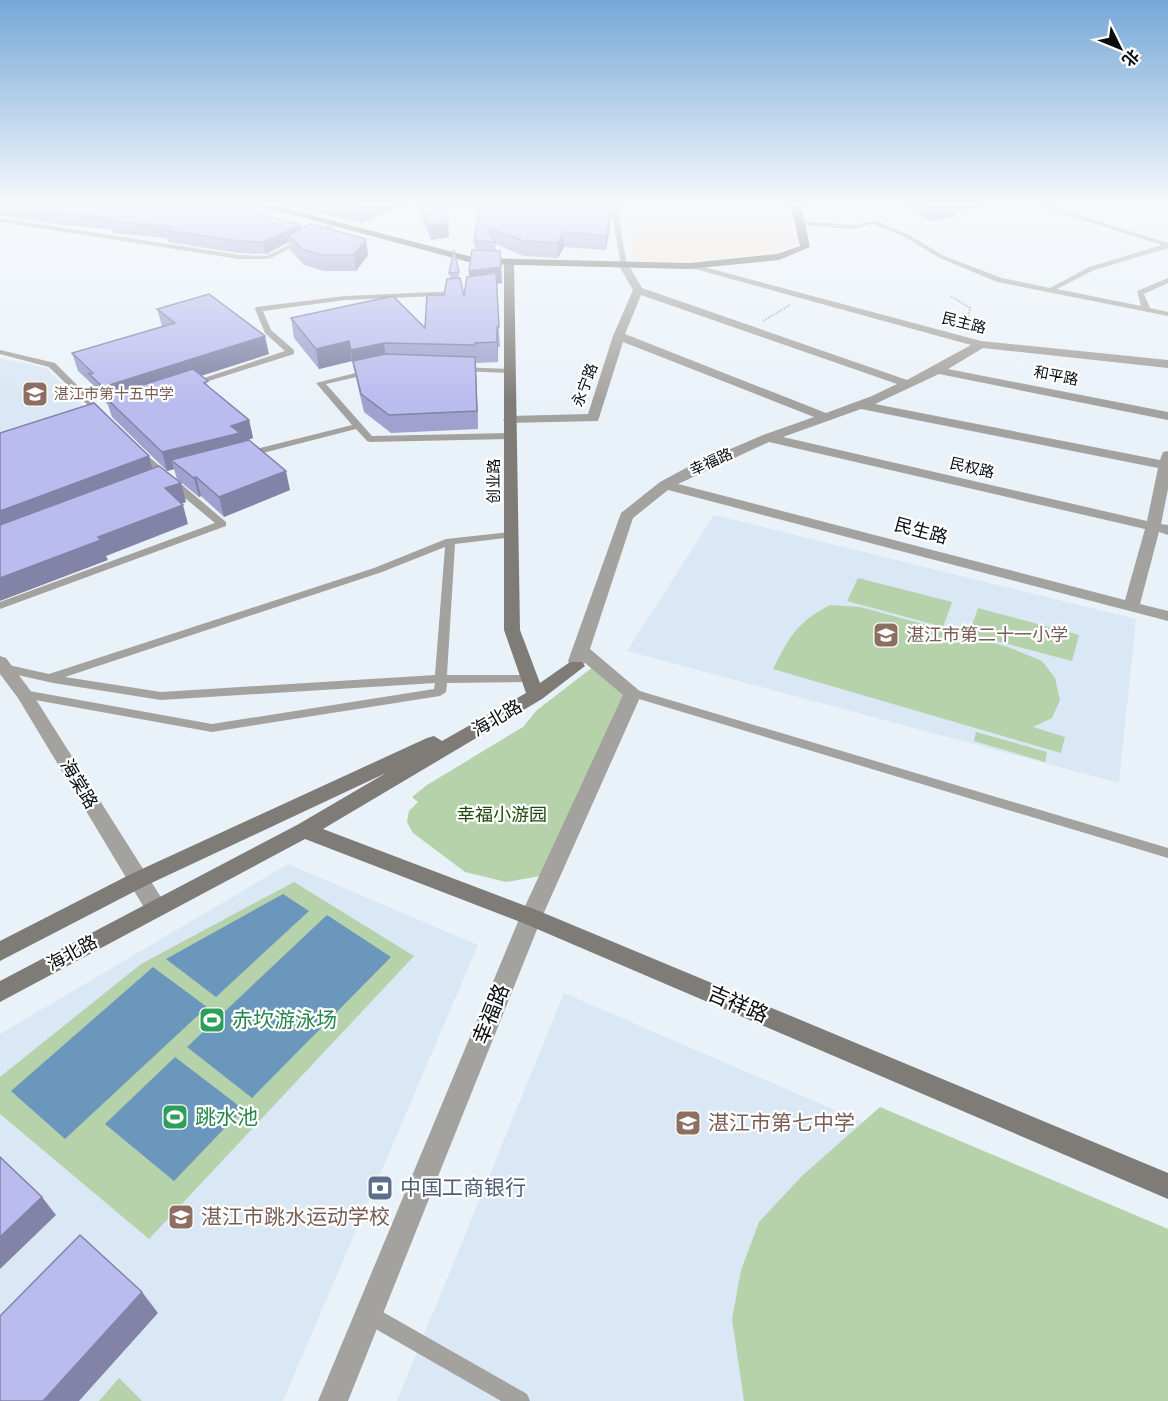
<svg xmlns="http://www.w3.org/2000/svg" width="1168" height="1401" font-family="Montserrat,'Noto Sans SC',sans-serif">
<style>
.commercial{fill:#f4e4d2}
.built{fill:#dae7f4}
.green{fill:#b5d2ab}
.water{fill:#6c97bd}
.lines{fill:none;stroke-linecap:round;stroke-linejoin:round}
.path{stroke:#a1a7ad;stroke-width:2;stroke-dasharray:1.5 1.5;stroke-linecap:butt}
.lane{fill:#a4a29e;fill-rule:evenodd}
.street{fill:#a4a29e;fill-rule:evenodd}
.secondary{fill:#7f7c77;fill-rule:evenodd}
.primary{fill:#65615b;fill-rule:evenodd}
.wall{fill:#a0a1ce}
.shaded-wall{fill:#8283a7}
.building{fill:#babbef;stroke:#8283a7;stroke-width:1.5}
.labels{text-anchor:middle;stroke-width:4.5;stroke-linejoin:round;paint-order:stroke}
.far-street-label{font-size:15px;fill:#0a0d0f;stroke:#fff}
.far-education-label{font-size:15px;fill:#785e54;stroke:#fff;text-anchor:start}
.street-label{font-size:18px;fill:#0a0d0f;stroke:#fff}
.education-label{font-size:18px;fill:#785e54;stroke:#fff;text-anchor:start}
.park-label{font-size:18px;fill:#1e4a0a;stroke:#fff}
.near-street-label{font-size:21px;fill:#0a0d0f;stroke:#fff}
.near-leisure-label{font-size:21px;fill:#27864d;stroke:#fff;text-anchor:start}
.near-education-label{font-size:21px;fill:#785e54;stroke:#fff;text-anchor:start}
.near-service-label{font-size:21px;fill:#4e5e75;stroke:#fff;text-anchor:start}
</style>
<rect width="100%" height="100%" fill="#eaf2f9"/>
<!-- commercial -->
<path class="commercial" d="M622,206H785L796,245L772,254L688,261H634Z"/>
<!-- built -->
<path class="built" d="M0,358L46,368L95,419L0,450Z
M714,515L1136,619L1119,783L627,651Z
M288,864L478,945L283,1401H0V1034Z
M564,993L1168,1254V1401H397Z"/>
<!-- green -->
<path class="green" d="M858,578L952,602L943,627L847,601Z
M830,605L860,607L1008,647L1042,661L1055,678L1060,700L1052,718L1033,727L1065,737L1061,753L773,669C791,635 795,624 830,605Z
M978,608L1079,635L1072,661L969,634Z
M593,667L629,693L546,875L506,882L465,872L413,833L407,822L409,811L418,802L412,797L427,785L523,727L537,710Z
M976,732L1047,752L1045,762L974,741Z
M294,882L414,956L149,1239L0,1114V1077L141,964Z
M880,1107L1168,1229V1401H744L732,1319L741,1270L759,1222L803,1175Z
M119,1378L142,1401H99Z"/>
<!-- water -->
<path class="water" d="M283,894L309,911L216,997L166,959Z
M327,915L391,957L252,1098L187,1047Z
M153,967L207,1007L65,1139L11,1091Z
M175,1057L243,1109L174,1181L105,1124Z"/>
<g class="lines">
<!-- path -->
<path class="path" d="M951,296L970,308L966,329
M763,321L790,305"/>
<!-- lane -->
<path class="lane" d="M611,206H617L627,266L624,268L621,266Z
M1039,206H1048L1168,243V248L1094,270L1057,289L1141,306L1137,291L1168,278V283L1144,294L1150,308L1168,312V316L997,282L940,258L903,236L873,224L854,229L799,225L796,223L799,221L854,225L876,221L907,234L944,256L1002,278L1050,288L1089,267L1162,245Z
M0,218L239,255L266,256L334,223L339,224L269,259H239L0,222Z
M458,291H461V295L345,300L263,311L271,330L294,350V354L193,386L186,384L285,351L265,333L255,309L256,307L345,296Z
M0,350L55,363L107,415L100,417L49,367L0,354Z
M457,367L510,369L514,371L510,373L460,371L456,369Z
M371,369H374V373L326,384L372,436L510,433L514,436L510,439L370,442L367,441L356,429L247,457L242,454L244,452L352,425L316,383Z
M141,450L226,522V526L0,609V602L215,523L162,479L138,455V451Z
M511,532L516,535L515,537L455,544L447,675H533L535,678L529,682L447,683L446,692L440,696L212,732L24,698L18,694L24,690L212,724L434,689L435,683L161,700L53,683L0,671V665L4,664L49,674L374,568L446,539ZM445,547L435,675L161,692L65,677L382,572Z
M633,689L1168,848V858L629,696L627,693L629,690Z
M367,1303L527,1394L530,1401H501L360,1320L357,1313L360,1306Z"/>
<!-- street -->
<path class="street" d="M624,263L628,264L642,288L907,380L971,345L684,266L693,264L981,341L1168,360V368L983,348L948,369L1168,412V420L939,374L875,404L1160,460L1163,452L1168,451V489L1161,524L1168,525V535L1159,532L1140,604L1168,611V621L668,490L633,518L590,649L642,693L542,917L348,1401H318L520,917L623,695L585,663L577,667L571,665L568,661L621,513L660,482L686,468L763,435L814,417L623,342L598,421L505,423L503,420L510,416L588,414L613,336L633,290L619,266ZM641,295L897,384L872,396L826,413L625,334ZM861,409L1158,468L1147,521L783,437ZM769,442L1145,529L1125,600L678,484Z
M0,656L6,658L30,690L164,902L167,908L164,914L156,917L148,914L18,698L0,674Z"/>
<!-- secondary -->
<path class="secondary" d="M509,258L514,261L520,630L540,683L570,662H582L585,666L542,699L323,829L539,911L1168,1173V1199L523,923L305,839L0,1002V981L297,825L386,773L145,886L0,961V941L131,874L427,738L434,736L442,741L526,693L504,630V261Z"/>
<!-- primary -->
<path class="primary" d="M260,206H276L476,258L689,263L777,254L800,246L791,206H801L810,247L779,260L689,269L476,264Z"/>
</g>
<!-- wall -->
<path class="wall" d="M0,206H258L257,213L300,225L301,229L368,255L356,271H324L304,265L291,251L289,242L266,254L239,253L168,242L167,238L112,233L111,229L53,224L0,215Z
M290,206H402L360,223Z
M417,206H604L610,227L606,250L564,247L558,258L524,256L495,244L496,251L501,267L502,283L496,284L500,347H498V362L476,363L478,429L391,433L364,412L352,361L319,369L294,338L291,318L425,328L444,295L450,278L449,273L459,272V278L464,296L469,277V271L475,250L474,241L479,210L445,211L448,223L449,237L431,240Z
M905,206H978L977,207L956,211L955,217L930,221Z
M157,309L269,354L201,376L210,388L249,420L253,438L244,441L290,490L224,517L201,496L199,497L177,479L174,469L167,471L112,417L108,405L95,392L92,384L78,371L72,353L162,326Z"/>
<!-- shaded-wall -->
<path class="shaded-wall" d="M254,206H258L255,223L253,212Z
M365,206H402L360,223L358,209Z
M948,206H978L977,207L956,211L955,217L930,221L932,208Z
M611,213L610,227L606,250V236Z
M448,223L449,237L431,240L429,225Z
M300,225L302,236L288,235L289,242L266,254L263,242Z
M563,232L564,247L558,258V243Z
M366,239L368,255L356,271L354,255Z
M500,251L502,283L470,287L469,271Z
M497,327L498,347V362L497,342Z
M265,336L269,354L112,404L107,400L103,387Z
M349,341L352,361L319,369L316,349Z
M384,343L387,363L353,361L354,370L351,350Z
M475,357L476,374L478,429L477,411Z
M249,420L253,438L242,442L171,460L174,469L167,471L162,452Z
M149,456L154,475L0,534V511Z
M286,471L290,490L224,517L219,497Z
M196,477L201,496L199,497L194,478Z
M181,483L186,502L171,508L165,488Z
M183,505L188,524L106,556L108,560L0,601V578L98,537Z
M42,1197L56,1215L0,1269V1237Z
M142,1292L158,1313L79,1401H43Z"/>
<!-- building -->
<path class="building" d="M9,206H254L253,212L300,225L263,242L237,241L165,230L171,227L109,221L113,218L49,213Z
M347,206H365L358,209Z
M421,206H444L448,223L429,225Z
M480,206H604L606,213H611L606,236L563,232L558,243L524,241L488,228L495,242L474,241Z
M928,206H951L932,208Z
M311,224L366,239L354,255H321L302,249L288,235Z
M454,250L459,272L449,273Z
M472,250L500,251L501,267L469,271Z
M496,273L499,327H497V342L475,343V345L384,343L351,350L349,341L316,349L291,318L393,296L425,328L427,295H444L447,279L460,278L464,296L467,277Z
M209,294L265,336L103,387L89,374L93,373L72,353L175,323L157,309Z
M385,354L475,357L477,411L389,415L361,394L353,361Z
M193,369L208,381L204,383L249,420L231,426L240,433L162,452L107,399L111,395Z
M94,403L149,456L0,511V433Z
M249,440L286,471L219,497L196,477L194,478L171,460Z
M159,466L181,483L165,488L183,505L98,537L101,540L0,578V525Z
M0,1157L42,1197L0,1237Z
M80,1235L142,1292L43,1401H0V1316Z"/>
<!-- sky -->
<linearGradient id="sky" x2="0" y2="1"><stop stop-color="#76a8d7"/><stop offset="0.51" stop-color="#f6f9fc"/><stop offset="1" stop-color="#f6f9fc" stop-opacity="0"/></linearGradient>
<rect width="1168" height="402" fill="url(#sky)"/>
<!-- icons -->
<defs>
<g id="school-square" transform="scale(1.35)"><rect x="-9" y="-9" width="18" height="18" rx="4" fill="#8d6e63" stroke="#fff"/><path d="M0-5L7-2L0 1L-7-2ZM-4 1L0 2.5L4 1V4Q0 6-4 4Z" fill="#fff"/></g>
<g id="stadium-square" transform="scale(1.35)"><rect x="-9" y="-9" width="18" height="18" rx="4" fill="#2e9e5b" stroke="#fff"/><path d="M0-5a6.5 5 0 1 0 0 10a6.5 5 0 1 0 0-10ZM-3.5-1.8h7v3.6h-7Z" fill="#fff"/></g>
<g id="bank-square" transform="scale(1.35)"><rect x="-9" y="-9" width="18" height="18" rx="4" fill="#5c6f8a" stroke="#fff"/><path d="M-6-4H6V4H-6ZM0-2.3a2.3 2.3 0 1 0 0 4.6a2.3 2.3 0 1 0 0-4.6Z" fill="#fff"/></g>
</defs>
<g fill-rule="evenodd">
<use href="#school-square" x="35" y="394"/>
<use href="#school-square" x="886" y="635"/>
<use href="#stadium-square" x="212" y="1020"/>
<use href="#stadium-square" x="175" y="1117"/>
<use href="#school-square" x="688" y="1123"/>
<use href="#bank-square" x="380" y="1188"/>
<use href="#school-square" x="181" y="1217"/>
</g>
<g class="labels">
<!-- far-street labels -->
<g class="far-street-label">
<text transform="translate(964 323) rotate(14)" y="5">民主路</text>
<text transform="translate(1056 376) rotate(11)" y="5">和平路</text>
<text transform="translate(585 385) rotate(-69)" y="5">永宁路</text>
<text transform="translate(711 462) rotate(-24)" y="5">幸福路</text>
<text transform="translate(972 468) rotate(13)" y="5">民权路</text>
<text transform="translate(494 481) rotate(-90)" y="5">创业路</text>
</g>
<!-- far-education labels -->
<g class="far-education-label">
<text x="54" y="399">湛江市第十五中学</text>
</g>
<!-- street labels -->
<g class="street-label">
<text transform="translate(921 531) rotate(15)" y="6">民生路</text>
<text transform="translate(497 718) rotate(-30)" y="6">海北路</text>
<text transform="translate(79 784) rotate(59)" y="6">海棠路</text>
<text transform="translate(72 953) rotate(-28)" y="6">海北路</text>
</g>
<!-- education labels -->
<g class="education-label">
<text x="906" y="641">湛江市第二十一小学</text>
</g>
<!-- park labels -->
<g class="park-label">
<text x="502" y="821">幸福小游园</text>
</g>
<!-- near-street labels -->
<g class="near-street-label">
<text transform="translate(738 1004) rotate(23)" y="7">吉祥路</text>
<text transform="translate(491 1014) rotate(-68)" y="7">幸福路</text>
</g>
<!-- near-leisure labels -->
<g class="near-leisure-label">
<text x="232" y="1027">赤坎游泳场</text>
<text x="195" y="1124">跳水池</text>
</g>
<!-- near-education labels -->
<g class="near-education-label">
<text x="708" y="1130">湛江市第七中学</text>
<text x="201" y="1224">湛江市跳水运动学校</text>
</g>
<!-- near-service labels -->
<g class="near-service-label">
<text x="400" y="1195">中国工商银行</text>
</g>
</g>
<!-- north arrow -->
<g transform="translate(1120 48) rotate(133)" stroke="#ffffff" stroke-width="4.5" paint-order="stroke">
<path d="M0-4.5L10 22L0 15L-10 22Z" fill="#0a0d0f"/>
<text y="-9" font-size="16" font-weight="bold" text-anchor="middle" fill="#0a0d0f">北</text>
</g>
</svg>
